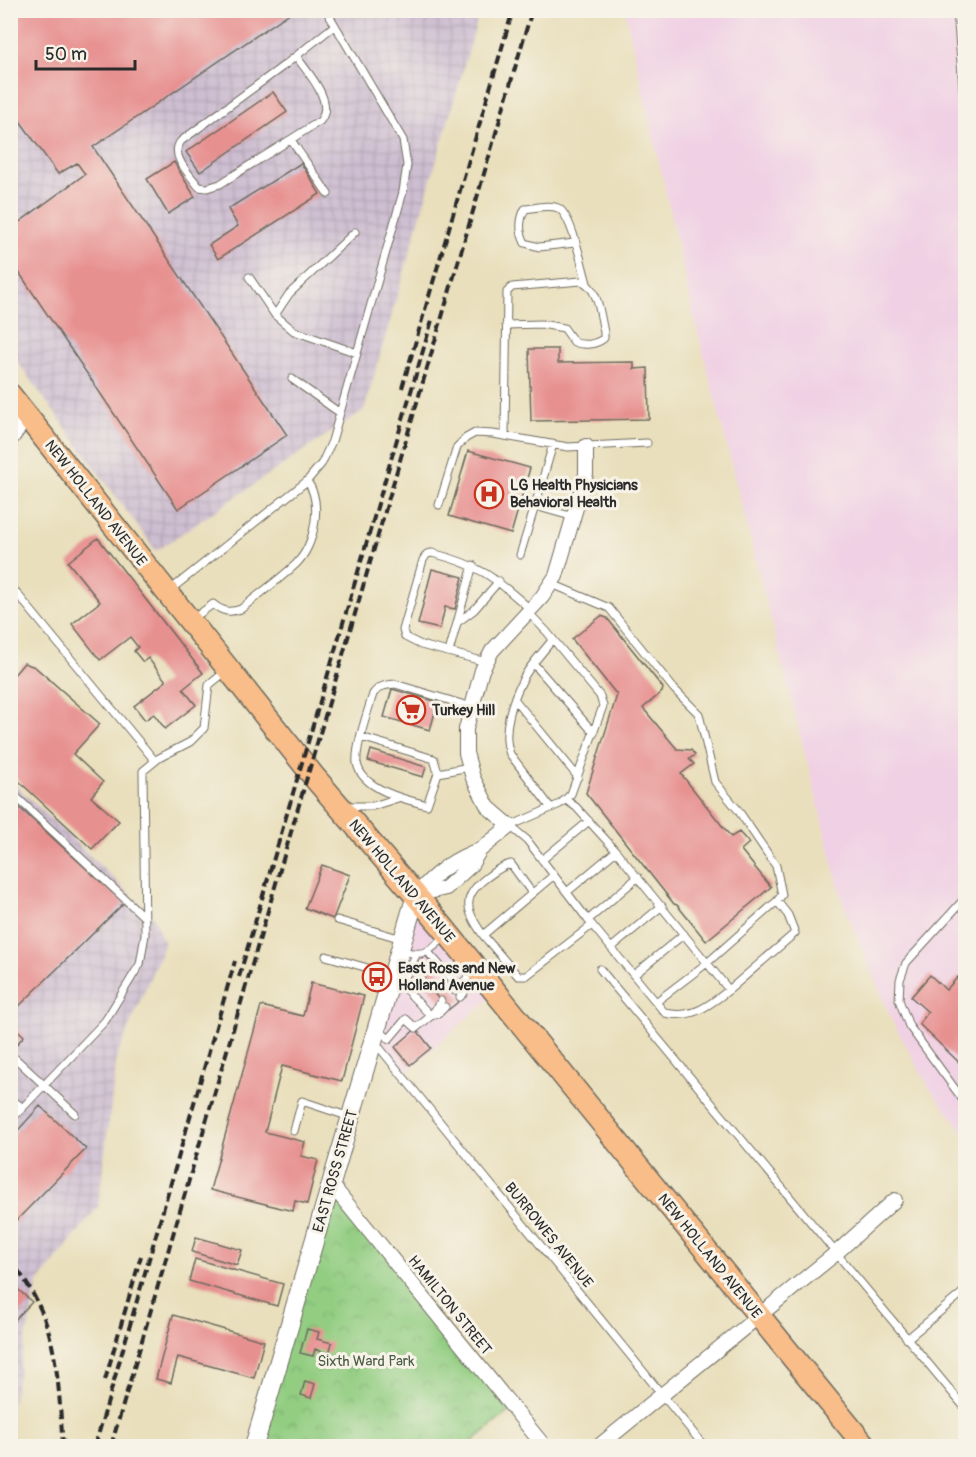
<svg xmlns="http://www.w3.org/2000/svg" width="976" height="1457" font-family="Pangolin,sans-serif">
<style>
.built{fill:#f0d0e4}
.industrial{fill:url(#industrial-grid)}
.park{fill:url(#park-crowns);stroke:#5e7c56;stroke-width:1.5}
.building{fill:#e79090}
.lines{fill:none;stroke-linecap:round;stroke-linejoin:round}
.service-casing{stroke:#6e6a5e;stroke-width:9}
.minor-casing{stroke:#6e6a5e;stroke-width:16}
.tertiary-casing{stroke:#6e6a5e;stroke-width:20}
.primary-casing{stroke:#6e6a5e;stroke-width:25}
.service{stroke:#fff;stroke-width:7}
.minor{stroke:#fff;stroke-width:14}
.tertiary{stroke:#fff;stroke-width:18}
.primary{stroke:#f8bd88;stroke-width:22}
.rail{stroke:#2b2b2b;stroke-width:4;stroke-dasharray:9 4.5;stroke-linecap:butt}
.labels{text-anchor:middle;stroke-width:6;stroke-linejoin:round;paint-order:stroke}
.poi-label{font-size:15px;font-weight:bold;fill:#2b2b2b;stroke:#f7f3e8;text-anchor:start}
.street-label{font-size:15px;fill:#2b2b2b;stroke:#f7f3e8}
.park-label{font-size:15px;fill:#4a5c45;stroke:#f7f3e8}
</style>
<defs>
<pattern id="industrial-grid" width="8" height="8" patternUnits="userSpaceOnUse" patternTransform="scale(1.5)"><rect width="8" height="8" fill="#cebed1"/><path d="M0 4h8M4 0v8" fill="none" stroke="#b1a3b4"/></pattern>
<pattern id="park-crowns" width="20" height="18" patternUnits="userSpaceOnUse" patternTransform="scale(1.5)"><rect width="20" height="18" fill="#92cd81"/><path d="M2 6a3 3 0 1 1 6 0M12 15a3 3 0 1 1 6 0" fill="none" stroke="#7eb070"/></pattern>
</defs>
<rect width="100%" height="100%" fill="#f7f3e8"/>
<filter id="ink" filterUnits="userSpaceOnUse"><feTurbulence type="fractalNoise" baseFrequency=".0167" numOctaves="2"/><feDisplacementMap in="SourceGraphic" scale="12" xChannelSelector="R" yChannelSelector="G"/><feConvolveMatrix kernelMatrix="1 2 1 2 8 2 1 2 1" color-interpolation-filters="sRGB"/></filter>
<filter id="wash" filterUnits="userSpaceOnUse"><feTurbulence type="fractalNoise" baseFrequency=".008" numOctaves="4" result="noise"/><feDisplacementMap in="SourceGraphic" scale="24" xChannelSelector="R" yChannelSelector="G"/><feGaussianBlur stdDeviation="1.35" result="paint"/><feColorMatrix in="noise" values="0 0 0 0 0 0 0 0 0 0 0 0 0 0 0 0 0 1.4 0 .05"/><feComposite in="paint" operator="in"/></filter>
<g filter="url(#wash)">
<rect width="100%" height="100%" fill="#e9dfbc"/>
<!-- built -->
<path class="built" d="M625,11H965V1135L929,1087L893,1022L843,903L693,313Z
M416,895L496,993L406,1072L373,1040Z"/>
<!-- industrial -->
<path class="industrial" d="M10,11H480L364,410L156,551L11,353Z
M11,781L153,916L164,944L117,1056L98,1207L38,1282L11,1408Z"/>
<!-- park -->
<path class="park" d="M331,1184L513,1408L467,1446H254Z"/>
<g id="blocks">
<!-- building -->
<path class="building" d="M10,10H294L93,147L287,435L178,509L10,259V229L85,174L77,163L58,174L10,107Z
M273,92L287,112L200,172L186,152Z
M174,162L195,197L168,214L147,179Z
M301,163L320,194L218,259L209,245L238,226L228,209Z
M529,349H558V363L634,362V369L648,368L649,419L531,421Z
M468,451L530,468L511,534L449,516Z
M98,538L203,673L183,689L196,705L165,729L154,714L145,720L134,706L166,681L148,658L143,662L134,651L138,647L130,637L100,660L72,624L100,602L68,562Z
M432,569L463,577L455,609L445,607L440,629L418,624Z
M601,616L607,618L663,688L662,692L643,708L677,749L691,750L695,755L689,759L694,764L681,774L731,837L739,832L749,843L741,850L771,887L706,941L677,905L674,904L586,793L617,695L572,639Z
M24,663L35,667L100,724L73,754L103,782L91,797L119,821L92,849L10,773V674L13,676Z
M392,689L438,702L430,730L384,717Z
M371,750L426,767L423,777L368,761Z
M10,799L124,903L10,1015Z
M322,865L350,875L333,919L305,908Z
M426,956L462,999L448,1010L412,967Z
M930,975L946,990L958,977L961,981L966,976V1069L919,1024L928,1012L911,997Z
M311,983L364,996L342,1081L282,1066L265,1132L305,1142L301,1156L318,1160L307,1204L295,1201L293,1211L210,1190L261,1006L303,1016Z
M10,1023L24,1036L10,1052Z
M416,1029L431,1048L410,1065L395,1047Z
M40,1106L86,1149L10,1227V1139Z
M196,1237L242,1250L237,1265L192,1252Z
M195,1259L283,1284L277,1306L189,1281Z
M10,1282L32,1302L10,1325Z
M173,1315L264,1341L254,1378L178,1357L171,1383L156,1379Z
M307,1329L319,1332L317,1339L332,1343L329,1354L315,1349L313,1356L300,1353Z
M305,1381L315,1384L311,1398L301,1395Z"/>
</g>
</g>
<g filter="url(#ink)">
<use href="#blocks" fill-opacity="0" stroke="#6e6a5e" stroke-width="1.5"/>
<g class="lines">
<!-- service casing -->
<g class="service-casing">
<path id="service" d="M957,10L966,127
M296,56C307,72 336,102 320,121L220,184L207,188L199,187C190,174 169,156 181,141L286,64L334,26
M291,140L328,194
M355,232L289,294L275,315L294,331L357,353
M575,243L539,247L525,243C519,231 519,221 525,209C535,208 549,204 558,208C572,215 582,267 587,283
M249,277L275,315
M292,379L340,413
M505,436C506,388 506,340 507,292L512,287L581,281C599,287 600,316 604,332V338C596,345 583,346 574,342L564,328L541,324L506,325
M439,505L457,447L466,438L475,433L493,434L568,447L647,443
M535,506L553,444
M520,555L535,506L574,517
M552,584L609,608L674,689L699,714L715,782L738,810L776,866L782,895L777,901L707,963L656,1002
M10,585L155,761
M169,591L307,481L322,463L332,441L403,192L407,165L403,140L326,10
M528,612L547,632L600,696L603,706L571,794L560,804L510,826L527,840L588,920L665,1013C693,1019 708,1006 729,990L616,851L576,807L566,800
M194,618L213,604C223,612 230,613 241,609C259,594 279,580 296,564C315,545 323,502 307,481
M458,622L474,610L499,581
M449,652L473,565
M486,662L421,645L405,637L403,630L423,560L427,554L432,553C480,565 494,577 530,609
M534,664L594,733
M515,700L578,777
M361,737L434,759L438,773
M469,767L438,773L427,805C406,800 361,789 357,763C355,747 368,711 373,694C379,686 385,685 395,684L472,707
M10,791L144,917
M345,806H373L398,798
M551,808L510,754C501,731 513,698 524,677C531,664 544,651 553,639
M542,860L589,821
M554,875L483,935L518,976H526L592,925
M567,892L616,851
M966,897L906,963L900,980L899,1000L909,1026L966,1104
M337,920L402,939
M588,920L638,877
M483,935C466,911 461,897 486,878C494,872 501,866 511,864L532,893
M611,948L662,906
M401,951C426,957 428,952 446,936
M428,952L459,987
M326,956L392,975L431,1016
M600,969L966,1409
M634,975L684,934
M401,985L416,955
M729,990L795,933L788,915L777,901
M407,991L421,978
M455,991L474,971
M460,997L464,993L465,982
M431,1016L438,1014L445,1007
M378,1029L389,1039L406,1019L416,1028L431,1016L441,1001
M374,1041L704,1446
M16,1059L75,1114
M10,1098L23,1108
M10,1121L105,1021L140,964L145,935L143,771L159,758L190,742L204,728L209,685L225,672
M294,1131L302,1101L350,1117
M907,1339L966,1290"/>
</g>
<!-- minor casing -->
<g class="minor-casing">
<path id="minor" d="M416,895L446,888L471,865L480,850L510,826L488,807L473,778L466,753V729L482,670L492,651L542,597L556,576L586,474V446
M416,895C434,874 454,858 480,850
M331,1184L544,1446
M599,1446L835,1254L895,1200"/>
</g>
<!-- tertiary casing -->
<g class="tertiary-casing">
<path id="tertiary" d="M10,437L26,415
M254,1446L416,895"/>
</g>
<!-- primary casing -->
<g class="primary-casing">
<path id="primary" d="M10,395L315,778L441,925L865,1446"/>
</g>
<!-- service -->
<use href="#service" class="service"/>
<!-- minor -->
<use href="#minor" class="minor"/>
<!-- tertiary -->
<use href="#tertiary" class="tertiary"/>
<!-- primary -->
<use href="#primary" class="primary"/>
<!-- rail -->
<path class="rail" d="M402,388L513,10
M239,977L432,320
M10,1259C20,1273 30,1287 37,1302C59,1345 59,1399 63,1446
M105,1380L141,1256
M95,1446L235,961
M111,1446L532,10"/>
</g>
</g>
<!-- icons -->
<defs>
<g id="hospital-ring" transform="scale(1.5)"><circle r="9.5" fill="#f7f3e8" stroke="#c8321e" stroke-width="1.5"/><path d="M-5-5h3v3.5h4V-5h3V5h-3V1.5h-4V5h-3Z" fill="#c8321e"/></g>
<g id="supermarket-ring" transform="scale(1.5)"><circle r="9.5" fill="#f7f3e8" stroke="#c8321e" stroke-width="1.5"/><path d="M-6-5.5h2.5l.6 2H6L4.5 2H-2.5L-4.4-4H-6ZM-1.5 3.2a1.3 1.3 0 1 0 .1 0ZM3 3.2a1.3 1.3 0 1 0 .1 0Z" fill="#c8321e"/></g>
<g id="bus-ring" transform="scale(1.5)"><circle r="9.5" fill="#f7f3e8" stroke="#c8321e" stroke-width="1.5"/><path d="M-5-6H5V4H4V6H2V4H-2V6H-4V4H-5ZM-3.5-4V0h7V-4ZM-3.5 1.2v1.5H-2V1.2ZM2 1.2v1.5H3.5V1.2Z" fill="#c8321e"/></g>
</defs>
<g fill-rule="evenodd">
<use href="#hospital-ring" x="489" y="494"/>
<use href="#supermarket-ring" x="411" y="710"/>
<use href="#bus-ring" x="377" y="977"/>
</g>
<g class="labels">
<!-- poi labels -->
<g class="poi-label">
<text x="510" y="490">LG Health Physicians<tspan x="510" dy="17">Behavioral Health</tspan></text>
<text x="432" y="715">Turkey Hill</text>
<text x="398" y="973">East Ross and New<tspan x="398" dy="17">Holland Avenue</tspan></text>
</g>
<!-- street labels -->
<g class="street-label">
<text transform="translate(96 503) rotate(52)" y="5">NEW HOLLAND AVENUE</text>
<text transform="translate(402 881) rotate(50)" y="5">NEW HOLLAND AVENUE</text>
<text transform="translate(335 1171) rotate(-74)" y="5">EAST ROSS STREET</text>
<text transform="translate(549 1235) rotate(51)" y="5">BURROWES AVENUE</text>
<text transform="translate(710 1256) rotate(51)" y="5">NEW HOLLAND AVENUE</text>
<text transform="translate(450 1305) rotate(51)" y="5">HAMILTON STREET</text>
</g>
<!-- park labels -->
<g class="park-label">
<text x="366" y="1366">Sixth Ward Park</text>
</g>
</g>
<!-- margin -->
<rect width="976" height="1457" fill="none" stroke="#f7f3e8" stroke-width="36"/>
<!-- scale -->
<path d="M36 60v9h99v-9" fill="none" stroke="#2b2b2b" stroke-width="3"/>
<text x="45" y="60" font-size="18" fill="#2b2b2b" stroke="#f7f3e8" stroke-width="4.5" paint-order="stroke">50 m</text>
</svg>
